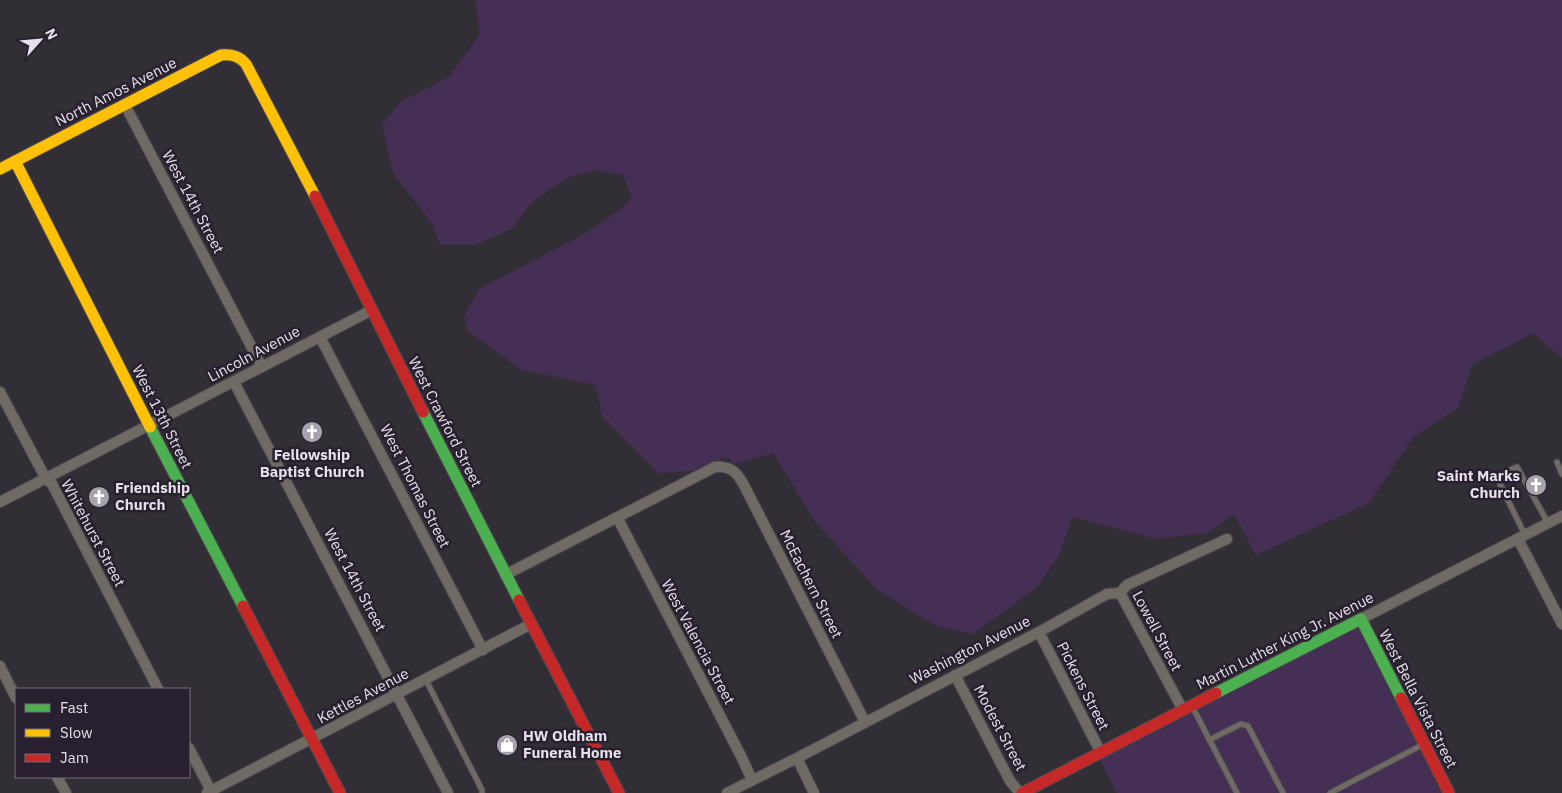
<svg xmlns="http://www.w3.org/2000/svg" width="1562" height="793" font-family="'IBM Plex Sans',sans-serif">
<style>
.green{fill:#452f55}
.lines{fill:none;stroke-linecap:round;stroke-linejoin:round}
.lane-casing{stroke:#4f4b52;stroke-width:7}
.street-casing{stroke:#4f4b52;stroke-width:12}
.fast-casing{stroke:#4f4b52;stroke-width:13}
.slow-casing{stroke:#4f4b52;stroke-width:13}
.jam-casing{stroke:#4f4b52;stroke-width:13}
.lane{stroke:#6f6a63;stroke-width:5}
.street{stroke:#6f6a63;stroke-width:10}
.fast{stroke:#4caf50;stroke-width:11}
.slow{stroke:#ffc107;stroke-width:11}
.jam{stroke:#c62828;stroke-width:11}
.labels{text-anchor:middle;stroke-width:5;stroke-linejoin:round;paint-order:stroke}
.street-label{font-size:15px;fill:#e6e0ea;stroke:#28202e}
.poi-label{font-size:15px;font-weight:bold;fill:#e6e0ea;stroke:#28202e;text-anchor:start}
</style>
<rect width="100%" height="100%" fill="#322e36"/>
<!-- green -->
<path class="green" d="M475,0H1562V358L1533,333L1472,365L1458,408L1413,437L1369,503L1256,555L1234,514L1207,533L1156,539L1072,517L1059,556L1036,588L973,634L936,626L878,590L816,523L773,453L735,464L731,462V459L722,458L720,460L712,462L695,471L658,473L602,416L596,385L522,370L469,332L464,317L479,289L586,233L610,217L632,199L623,175L595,170L567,178L532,202L512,229L475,245H440L433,225L393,173L382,125L402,101L449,77L480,34Z
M1358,628L1441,793H1117L1100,760Z"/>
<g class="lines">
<!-- lane casing -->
<g class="lane-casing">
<path id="lane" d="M1557,462L1562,474
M1525,535L1499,482C1499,472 1509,471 1517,467L1548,523
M426,680L482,790V793
M1192,706L1237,793
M1209,740L1241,724L1248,726L1283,793
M1330,793L1422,745"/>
</g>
<!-- street casing -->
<g class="street-casing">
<path id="street" d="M125,105L262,367
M320,337L483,650
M234,382L448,793
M0,392L46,479L52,484L158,689
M0,502L372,310
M617,517L742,758L752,780
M1518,539L1562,624
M505,575L715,467C737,465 741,480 750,497L865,722
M1120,593L1183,710
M1361,619L1562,516
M1039,632L1101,753
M0,666L16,698
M955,675L1010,781L1020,793
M189,748L212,793
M797,758L814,793
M57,777L66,793
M207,793L531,624
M727,793L797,758L1039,632L1107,594L1120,593L1127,585L1227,539"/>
</g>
<!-- fast casing -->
<g class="fast-casing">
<path id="fast" d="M423,412L519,600
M150,427L243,606
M1216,693L1361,619L1401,698"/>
</g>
<!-- slow casing -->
<g class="slow-casing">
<path id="slow" d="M15,161L150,427
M0,169L221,55C232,54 239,56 246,64L315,196"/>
</g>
<!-- jam casing -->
<g class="jam-casing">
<path id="jam" d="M315,196L423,412
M519,600L619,793
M243,606L340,793
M1401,698L1449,793
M1022,793L1216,693"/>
</g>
<!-- lane -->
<use href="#lane" class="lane"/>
<!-- street -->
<use href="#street" class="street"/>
<!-- fast -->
<use href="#fast" class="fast"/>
<!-- slow -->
<use href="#slow" class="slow"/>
<!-- jam -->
<use href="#jam" class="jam"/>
</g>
<!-- icons -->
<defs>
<g id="church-disc" transform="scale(1.125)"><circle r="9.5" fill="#a7a2ab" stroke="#28202e"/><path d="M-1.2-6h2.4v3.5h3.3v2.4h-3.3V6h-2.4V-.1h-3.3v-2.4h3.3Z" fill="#fff"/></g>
<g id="shop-disc" transform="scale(1.125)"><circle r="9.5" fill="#a7a2ab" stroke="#28202e"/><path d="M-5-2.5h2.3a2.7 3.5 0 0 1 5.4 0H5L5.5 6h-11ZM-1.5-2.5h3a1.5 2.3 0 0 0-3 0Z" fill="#fff"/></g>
</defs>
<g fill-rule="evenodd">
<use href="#church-disc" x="312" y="432"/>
<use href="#church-disc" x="1536" y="485"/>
<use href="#church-disc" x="99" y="497"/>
<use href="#shop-disc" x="507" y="745"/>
</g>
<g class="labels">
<!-- street labels -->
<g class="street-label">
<text transform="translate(116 92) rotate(-27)" y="5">North Amos Avenue</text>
<text transform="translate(193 202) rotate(62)" y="5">West 14th Street</text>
<text transform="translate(254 354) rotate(-28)" y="5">Lincoln Avenue</text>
<text transform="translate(162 417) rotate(63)" y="5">West 13th Street</text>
<text transform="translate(445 422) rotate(63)" y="5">West Crawford Street</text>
<text transform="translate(415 486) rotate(63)" y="5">West Thomas Street</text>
<text transform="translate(93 533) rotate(62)" y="5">Whitehurst Street</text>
<text transform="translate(355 580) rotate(62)" y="5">West 14th Street</text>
<text transform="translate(811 584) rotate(63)" y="5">McEachern Street</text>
<text transform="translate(1157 631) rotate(62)" y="5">Lowell Street</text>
<text transform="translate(1285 641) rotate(-27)" y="5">Martin Luther King Jr. Avenue</text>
<text transform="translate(698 642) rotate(62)" y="5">West Valencia Street</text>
<text transform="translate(970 650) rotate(-27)" y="5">Washington Avenue</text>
<text transform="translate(1083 686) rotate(63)" y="5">Pickens Street</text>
<text transform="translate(363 696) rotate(-28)" y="5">Kettles Avenue</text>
<text transform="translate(1418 699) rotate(63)" y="5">West Bella Vista Street</text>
<text transform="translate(1000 728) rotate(62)" y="5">Modest Street</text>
</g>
<!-- poi labels -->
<g class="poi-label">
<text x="312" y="460" text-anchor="middle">Fellowship<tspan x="312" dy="17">Baptist Church</tspan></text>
<text x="1520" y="481" text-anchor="end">Saint Marks<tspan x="1520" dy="17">Church</tspan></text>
<text x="115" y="493">Friendship<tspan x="115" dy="17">Church</tspan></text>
<text x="523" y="741">HW Oldham<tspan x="523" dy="17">Funeral Home</tspan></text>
</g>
</g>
<!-- legend -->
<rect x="15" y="688" width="175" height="90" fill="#28202e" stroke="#746d79"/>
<rect x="25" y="704" width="25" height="8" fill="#4caf50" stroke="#746d79"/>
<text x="60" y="713" font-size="15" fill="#e6e0ea">Fast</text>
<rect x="25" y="729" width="25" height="8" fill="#ffc107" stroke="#746d79"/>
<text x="60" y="738" font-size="15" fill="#e6e0ea">Slow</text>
<rect x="25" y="754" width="25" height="8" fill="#c62828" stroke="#746d79"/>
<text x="60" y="763" font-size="15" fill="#e6e0ea">Jam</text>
<!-- north arrow -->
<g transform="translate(40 40) rotate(63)" stroke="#28202e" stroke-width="4" paint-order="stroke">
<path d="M0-4L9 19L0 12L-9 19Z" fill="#e6e0ea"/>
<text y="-8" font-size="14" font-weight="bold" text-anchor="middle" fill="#e6e0ea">N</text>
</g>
</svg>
